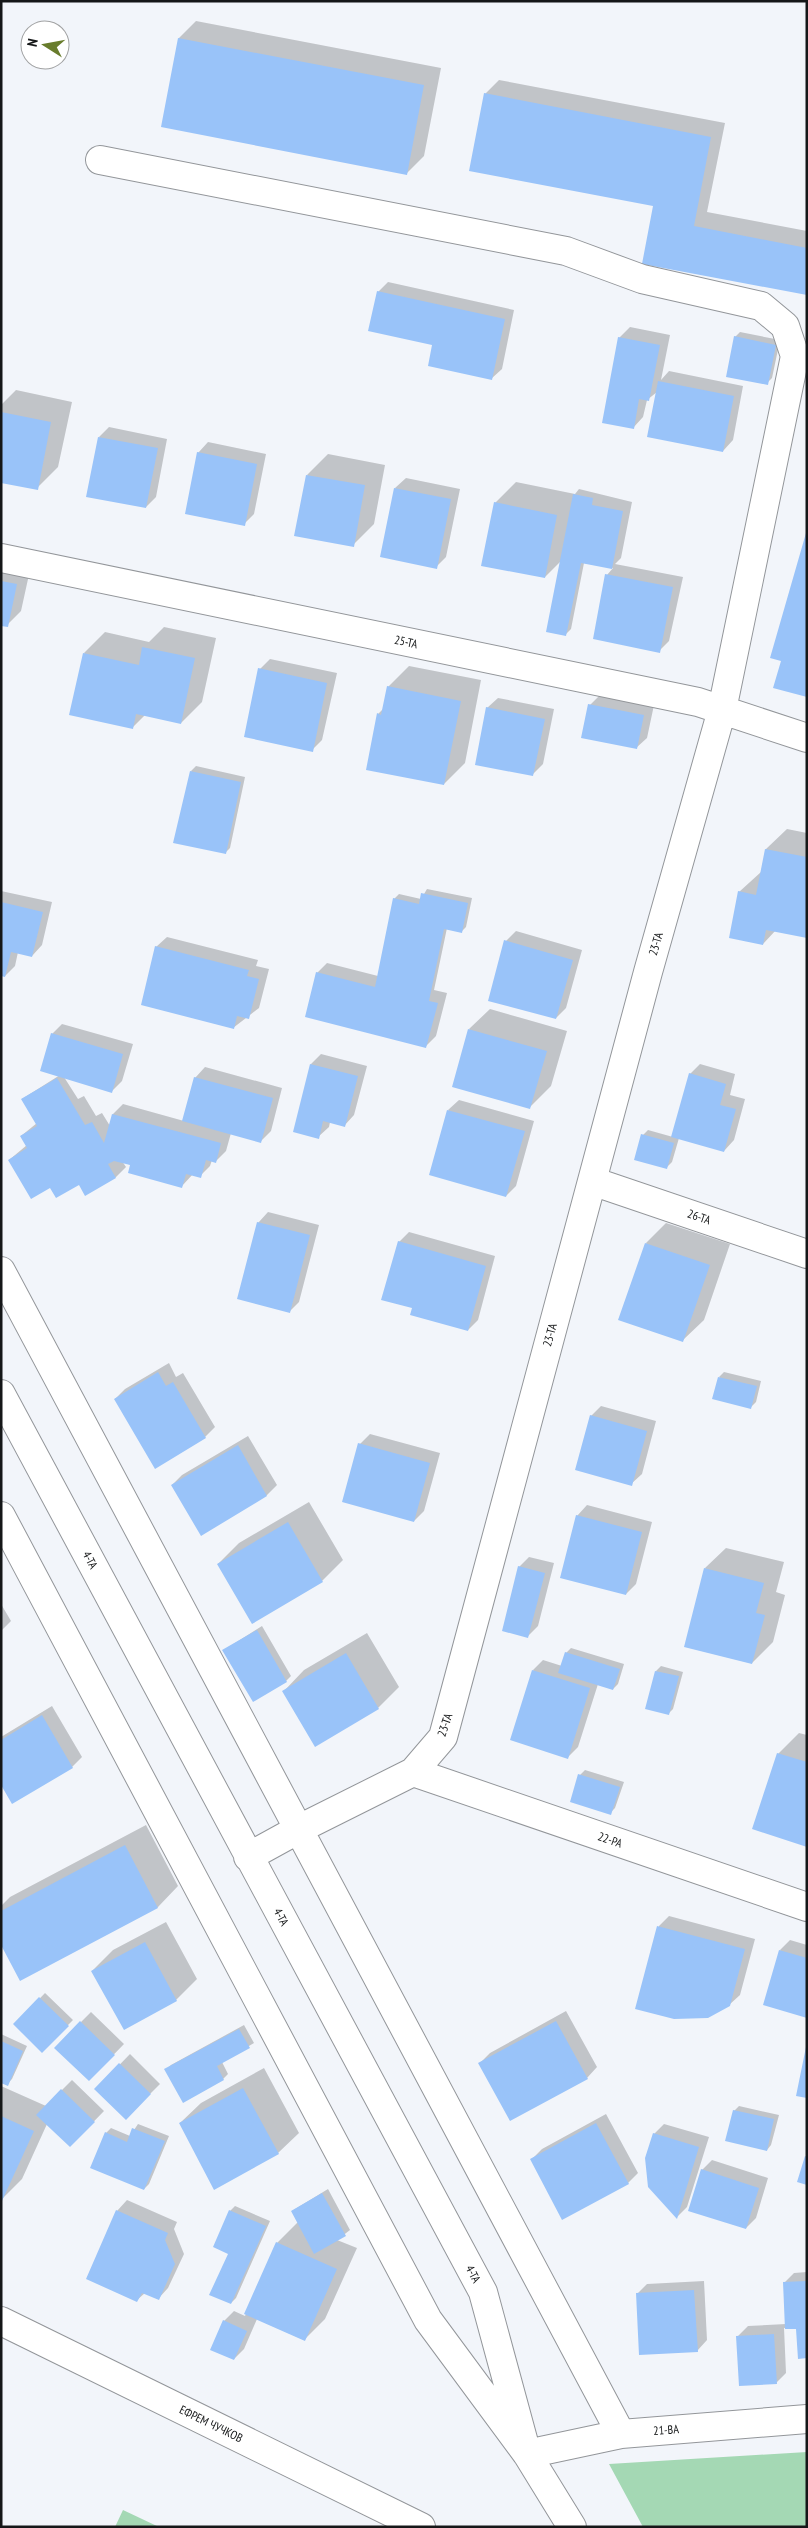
<svg xmlns="http://www.w3.org/2000/svg" width="808" height="2528" font-family="'PT Sans Narrow',sans-serif">
<style>
.green{fill:#a4d8b4}
.shadow{fill:#0003}
.building{fill:#99c3f9}
.lines{fill:none;stroke-linecap:round;stroke-linejoin:round}
.minor-casing{stroke:#93969a;stroke-width:30}
.minor{stroke:#fff;stroke-width:28}
.labels{text-anchor:middle;stroke-width:5;stroke-linejoin:round;paint-order:stroke}
.street-label{font-size:12px;fill:#151718;stroke:#fff}
</style>
<rect width="100%" height="100%" fill="#f2f5fa"/>
<!-- green -->
<path class="green" d="M807,2452V2527H643L609,2464Z
M123,2510L159,2527H115Z"/>
<!-- shadow -->
<path class="shadow" d="M196,21L441,68L424,156L407,173L163,126L179,38Z
M499,80L725,123L707,212L807,231V294L654,205L485,94Z
M388,282L514,310L502,369L491,379L434,344L378,292Z
M630,327L670,335L661,380L669,371L743,386L733,440L723,451L657,392L647,400L643,417L633,428L619,338Z
M740,332L780,340L772,378L767,383L735,337Z
M16,390L72,402L58,467L37,488L1,481V405Z
M109,427L167,439L156,497L146,507L99,437Z
M208,442L266,454L254,514L244,524L198,453Z
M328,454L385,465L374,524L353,545L307,475Z
M406,478L460,489L446,557L436,567L395,488Z
M516,482L575,494L579,489L632,502L621,558L615,564L683,577L669,641L659,651L607,575L613,568L584,563L571,629L566,634L562,560L545,577L495,503Z
M1,564L30,570L21,611L7,625L1,624Z
M164,627L216,638L202,702L181,723L145,715L132,728L84,653L105,632L149,642Z
M270,659L337,673L322,740L312,750L260,669Z
M409,666L481,680L465,763L444,784L378,714L384,708L388,687Z
M600,695L654,705L647,738L636,748L590,705Z
M498,698L554,709L543,764L533,774L487,708Z
M196,766L245,777L230,848L225,853L191,771Z
M787,829L807,833V936L776,930L763,944L739,892L761,872L766,849Z
M427,889L472,898L466,927L461,932L447,928L434,990L447,993L436,1036L426,1046L317,973L327,963L378,976L394,899L399,894L421,899Z
M1,891L52,902L42,945L32,956L18,952L15,966L5,976L1,975Z
M516,931L582,950L566,1008L556,1018L506,941Z
M167,937L258,960L256,966L269,969L259,1008L233,1028L156,947Z
M490,1009L567,1031L551,1086L530,1107L469,1029Z
M62,1024L133,1044L122,1081L112,1091L64,1077L78,1099L84,1096L96,1116L102,1113L110,1126L113,1114L123,1104L184,1121L195,1078L205,1067L282,1088L271,1131L261,1141L231,1133L226,1151L216,1161L212,1160L210,1166L200,1176L193,1174L182,1186L122,1161L126,1167L116,1177L86,1194L79,1183L51,1186L9,1160L27,1145L21,1136L37,1123L22,1099L60,1075L52,1034Z
M321,1054L367,1066L354,1115L344,1126L330,1122L329,1127L318,1137L311,1064Z
M700,1064L735,1074L730,1095L745,1099L734,1140L724,1151L679,1138L672,1162L667,1167L643,1135L648,1130L673,1137L690,1074Z
M459,1100L534,1121L516,1186L506,1196L448,1110Z
M268,1212L319,1225L299,1302L289,1312L258,1223Z
M666,1223L730,1244L704,1320L683,1340L646,1243Z
M409,1232L495,1256L478,1320L468,1330L413,1308L399,1242Z
M169,1363L176,1377L183,1373L215,1427L205,1437L115,1399L125,1389Z
M724,1372L761,1381L756,1402L751,1407L719,1377Z
M601,1406L656,1421L642,1474L631,1484L591,1416Z
M370,1434L440,1453L424,1511L414,1521L360,1444Z
M248,1436L277,1485L267,1495L201,1534L172,1485L182,1475Z
M309,1502L343,1560L322,1581L253,1622L218,1564L239,1543Z
M587,1505L652,1522L636,1584L626,1594L577,1516Z
M726,1548L784,1562L776,1592L785,1595L773,1642L752,1663L705,1568Z
M529,1557L554,1563L538,1626L528,1636L519,1567Z
M1,1604L11,1621L1,1631Z
M262,1626L291,1676L286,1681L224,1650Z
M367,1633L399,1687L378,1708L284,1691L304,1670Z
M571,1648L624,1664L618,1684L613,1689L598,1684L578,1747L568,1757L533,1670L543,1660L562,1666L566,1653Z
M661,1666L683,1672L673,1709L668,1714L656,1671Z
M52,1706L82,1757L72,1767L1,1783V1737Z
M799,1733L807,1735V1846L778,1754Z
M585,1770L624,1782L615,1808L610,1813L580,1775Z
M146,1825L178,1886L158,1907L21,1979L1,1942V1906L10,1897Z
M669,1916L755,1939L740,1995L729,2005L637,2008L659,1926Z
M166,1922L197,1979L176,2000L92,1971L113,1950Z
M790,1940L807,1945V2017L780,1950Z
M45,1993L73,2020L42,2051L15,2024Z
M566,2011L597,2067L587,2078L480,2063L490,2053Z
M91,2012L124,2044L89,2080L81,2022Z
M244,2025L254,2043L222,2062L228,2074L223,2079L166,2070L171,2065Z
M1,2034L27,2046L12,2079L7,2084L1,2082Z
M130,2054L160,2084L126,2118L96,2089Z
M264,2068L299,2133L278,2153L180,2123L201,2103Z
M72,2080L104,2111L70,2146L47,2124L22,2179L1,2200V2086L46,2106Z
M739,2106L779,2115L771,2145L767,2150L734,2111Z
M606,2114L638,2173L628,2183L532,2159L542,2149Z
M138,2124L169,2136L149,2184L144,2189L106,2133L111,2128L130,2136Z
M664,2124L709,2137L687,2207L677,2217L654,2134Z
M712,2160L768,2178L756,2218L746,2228L702,2170Z
M328,2189L350,2230L337,2240L357,2248L325,2319L304,2340L257,2319L244,2349L234,2359L224,2321L234,2311L245,2316L277,2243L298,2222L292,2211Z
M127,2200L177,2222L174,2229L184,2254L168,2288L158,2299L145,2293L137,2300L87,2278L117,2211Z
M235,2206L270,2221L236,2298L231,2303L230,2211Z
M807,2272V2357L797,2327L784,2328L786,2373L776,2383L738,2336L748,2326L786,2324L784,2283L794,2273Z
M704,2281L707,2340L697,2351L637,2294L647,2284Z"/>
<!-- building -->
<path class="building" d="M178,38L424,85L407,175L161,127Z
M484,93L711,137L694,226L807,248V295L642,264L653,206L469,171Z
M377,291L505,319L492,380L428,366L432,345L368,331Z
M734,336L776,345L768,385L726,377Z
M618,337L660,345L649,401L639,399L634,429L602,423Z
M658,381L734,396L723,452L647,437Z
M1,412L51,422L38,490L1,483Z
M98,437L158,448L146,508L86,497Z
M197,452L257,464L245,526L185,514Z
M306,475L365,485L354,547L294,536Z
M394,488L451,499L437,569L380,557Z
M573,494L593,498L592,505L623,511L612,569L581,563L566,636L546,632Z
M494,502L557,515L545,578L481,566Z
M806,533H807V697L773,688L781,661L770,658Z
M605,574L673,587L660,653L593,639Z
M1,581L17,584L8,627L1,626Z
M142,647L195,658L181,724L136,714L133,729L69,715L83,653L139,665Z
M258,668L327,683L313,752L244,737Z
M387,686L461,701L444,785L366,770L377,713L381,715Z
M588,704L644,715L637,749L581,738Z
M486,707L545,719L533,776L475,765Z
M190,771L241,782L226,854L173,843Z
M765,849L807,857V938L766,930L763,945L729,938L738,891L756,895Z
M421,893L468,903L462,933L444,929L429,1001L438,1003L426,1048L305,1017L316,972L375,987L393,898L419,904Z
M1,902L43,912L32,957L11,952L5,977L1,976Z
M504,940L573,960L556,1019L488,1001Z
M155,946L249,970L247,976L259,979L249,1019L237,1016L234,1029L141,1005Z
M468,1029L547,1051L530,1109L452,1087Z
M51,1033L123,1054L112,1093L40,1071Z
M310,1064L358,1076L345,1127L323,1121L319,1139L293,1132Z
M689,1073L726,1084L720,1105L736,1109L724,1152L671,1137Z
M194,1077L273,1098L261,1143L182,1121Z
M57,1078L85,1125L92,1122L104,1143L112,1114L221,1143L216,1163L206,1160L201,1178L186,1174L182,1188L128,1173L130,1165L114,1161L108,1164L116,1178L85,1196L79,1185L56,1198L50,1188L31,1199L8,1160L27,1148L20,1136L37,1126L21,1099Z
M447,1110L525,1131L506,1197L429,1175Z
M641,1134L674,1143L667,1169L634,1160Z
M257,1222L310,1235L290,1313L237,1299Z
M398,1241L486,1266L468,1331L410,1315L412,1308L381,1300Z
M645,1243L710,1265L683,1342L618,1320Z
M158,1372L166,1386L173,1382L206,1438L155,1469L114,1399Z
M718,1377L757,1386L751,1409L712,1399Z
M590,1415L647,1431L632,1486L575,1470Z
M358,1443L430,1463L414,1522L342,1502Z
M238,1445L267,1496L201,1536L171,1485Z
M576,1515L642,1532L626,1595L560,1578Z
M288,1522L323,1582L252,1624L217,1564Z
M518,1566L545,1573L528,1638L502,1631Z
M704,1568L764,1583L756,1613L765,1615L752,1664L684,1647Z
M257,1630L287,1682L253,1702L222,1650Z
M565,1652L620,1669L613,1690L558,1673Z
M346,1653L379,1709L315,1747L282,1691Z
M532,1670L590,1688L568,1759L510,1740Z
M655,1671L679,1676L669,1715L645,1709Z
M42,1715L73,1768L12,1804L1,1785V1740Z
M777,1753L807,1762V1847L752,1829Z
M578,1774L620,1787L611,1815L570,1802Z
M125,1845L158,1908L20,1981L1,1945V1911Z
M657,1926L745,1949L730,2006L708,2018L674,2019L635,2009Z
M145,1942L177,2001L124,2030L91,1971Z
M779,1950L807,1958V2018L763,2005Z
M39,1997L69,2026L42,2053L13,2024Z
M80,2021L115,2055L89,2081L54,2048Z
M556,2021L588,2079L510,2121L478,2063Z
M239,2029L250,2048L217,2066L224,2080L183,2103L164,2069Z
M1,2041L23,2051L8,2086L1,2083Z
M806,2047H807V2098L796,2096Z
M119,2063L151,2094L126,2120L94,2089Z
M243,2088L279,2154L214,2190L179,2123Z
M61,2089L95,2122L70,2147L36,2115Z
M733,2110L774,2119L767,2151L725,2141Z
M1,2116L34,2131L1,2203Z
M596,2123L629,2184L562,2220L530,2159Z
M132,2128L165,2141L144,2190L90,2168L105,2132L127,2142Z
M653,2133L699,2147L677,2219L648,2187L645,2158Z
M805,2156L807,2157V2185L797,2182Z
M701,2169L759,2188L746,2229L688,2211Z
M322,2193L346,2236L314,2254L291,2211Z
M116,2210L168,2233L165,2240L175,2264L159,2300L142,2293L137,2302L86,2279Z
M229,2210L266,2226L231,2304L209,2295L228,2254L213,2247Z
M276,2242L337,2269L305,2341L244,2314Z
M807,2281V2358L798,2359L796,2329H785L783,2282Z
M694,2290L698,2352L639,2355L636,2293Z
M223,2320L247,2331L234,2360L210,2350Z
M774,2334L777,2384L739,2386L736,2336Z"/>
<g class="lines">
<!-- minor casing -->
<g class="minor-casing">
<path id="minor" d="M100,160L566,251L642,279L761,306L785,326L795,356L722,710L648,972L443,1737L413,1772L299,1829L248,1857
M1,558L698,702L807,738
M592,1181L807,1254
M1,1271L621,2434
M1,1394L483,2292L527,2454
M1,1516L428,2320L527,2454L572,2527
M413,1772L807,1907
M1,2321L421,2527
M527,2454L621,2434L807,2419"/>
</g>
<!-- minor -->
<use href="#minor" class="minor"/>
</g>
<g class="labels">
<!-- street labels -->
<g class="street-label">
<text transform="translate(406 642) rotate(12)" y="4">25-ТА</text>
<text transform="translate(656 944) rotate(-74)" y="4">23-ТА</text>
<text transform="translate(699 1217) rotate(19)" y="4">26-ТА</text>
<text transform="translate(550 1335) rotate(-75)" y="4">23-ТА</text>
<text transform="translate(90 1560) rotate(62)" y="4">4-ТА</text>
<text transform="translate(445 1725) rotate(-71)" y="4">23-ТА</text>
<text transform="translate(610 1840) rotate(19)" y="4">22-РА</text>
<text transform="translate(281 1917) rotate(62)" y="4">4-ТА</text>
<text transform="translate(473 2274) rotate(62)" y="4">4-ТА</text>
<text transform="translate(211 2424) rotate(26)" y="4">ЕФРЕМ ЧУЧКОВ</text>
<text transform="translate(666 2430) rotate(-4)" y="4">21-ВА</text>
</g>
</g>
<!-- border -->
<rect width="808" height="2528" fill="none" stroke="#151718" stroke-width="5"/>
<!-- north arrow -->
<g transform="translate(45 45) rotate(281)"><circle r="24" fill="#ffffff" stroke="#a1a2a3"/>
<path d="M0-4L9 19L0 12L-9 19Z" fill="#687c2c"/>
<text y="-8" font-size="14" font-weight="bold" text-anchor="middle" fill="#151718">N</text>
</g>
</svg>
